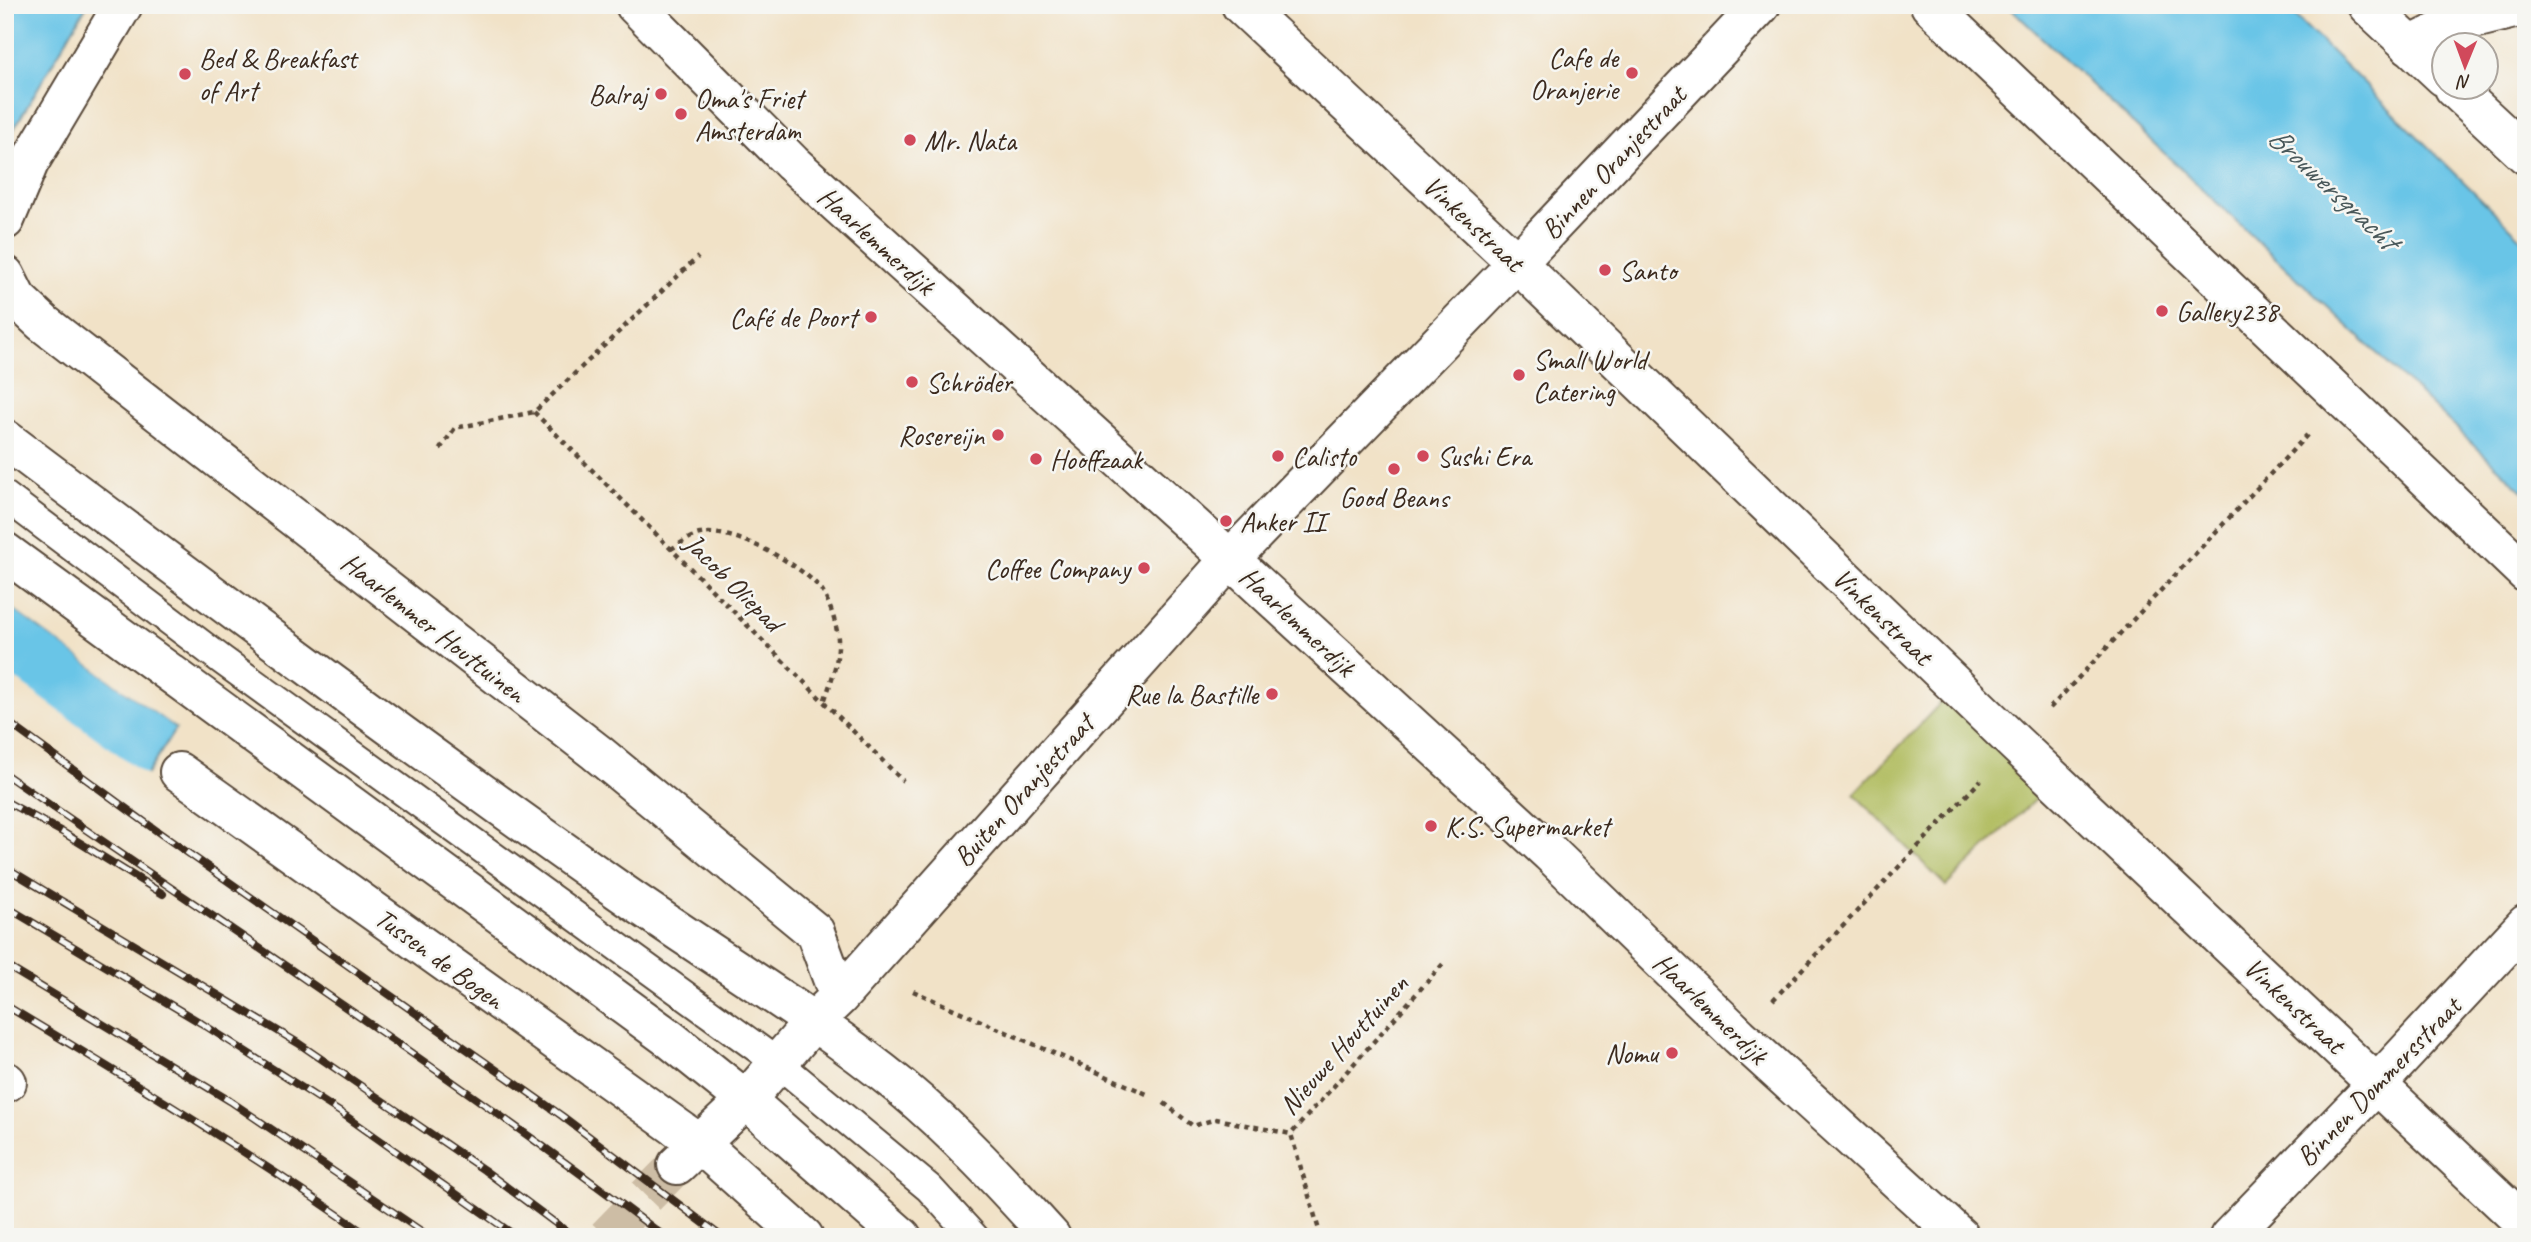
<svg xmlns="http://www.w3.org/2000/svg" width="2531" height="1242" font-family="Caveat,sans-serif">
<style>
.green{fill:#b0bc5e;stroke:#76733e;stroke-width:2}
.water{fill:#69c5e7;stroke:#527882;stroke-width:2}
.pier{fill:#f1e2c7}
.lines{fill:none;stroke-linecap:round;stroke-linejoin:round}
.street-tunnel{stroke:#cdbda5;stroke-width:38;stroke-dasharray:38 19;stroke-linecap:butt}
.lane-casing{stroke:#564637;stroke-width:32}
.street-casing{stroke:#564637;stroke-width:42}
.secondary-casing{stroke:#564637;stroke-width:42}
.path{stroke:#564637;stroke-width:4.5;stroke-dasharray:5 5;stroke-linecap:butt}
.lane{stroke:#fff;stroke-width:28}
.street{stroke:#fff;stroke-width:38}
.secondary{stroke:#fff;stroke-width:38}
.rail-casing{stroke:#3b2a1e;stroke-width:8}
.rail{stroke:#f6f6f2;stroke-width:5;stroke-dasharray:16;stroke-linecap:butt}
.poi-dot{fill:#d1495b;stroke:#f6f6f2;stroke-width:2.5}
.labels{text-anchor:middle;stroke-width:5;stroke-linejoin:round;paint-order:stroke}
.poi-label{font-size:28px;fill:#3b2a1e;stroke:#f6f6f2;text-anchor:start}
.street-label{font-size:28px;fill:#3b2a1e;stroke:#f6f6f2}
.water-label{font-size:30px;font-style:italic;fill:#49585a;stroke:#f6f6f2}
</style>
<rect width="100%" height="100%" fill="#f6f6f2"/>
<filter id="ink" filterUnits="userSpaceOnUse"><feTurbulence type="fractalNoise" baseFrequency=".0143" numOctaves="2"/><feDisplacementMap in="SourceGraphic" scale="14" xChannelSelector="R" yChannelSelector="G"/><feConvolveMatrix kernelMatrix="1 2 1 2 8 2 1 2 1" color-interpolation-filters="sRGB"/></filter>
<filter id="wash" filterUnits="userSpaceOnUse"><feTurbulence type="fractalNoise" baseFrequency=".00686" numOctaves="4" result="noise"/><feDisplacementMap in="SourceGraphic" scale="28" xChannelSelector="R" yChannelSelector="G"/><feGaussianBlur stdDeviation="1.57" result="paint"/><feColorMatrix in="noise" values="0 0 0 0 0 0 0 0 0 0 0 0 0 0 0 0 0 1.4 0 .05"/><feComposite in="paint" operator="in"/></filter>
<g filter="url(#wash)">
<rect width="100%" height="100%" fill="#f1e2c7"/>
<!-- green -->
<path class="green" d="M1947,696L2055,780L1946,886L1854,794Z"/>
<!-- water -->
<path class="water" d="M5,5H87L5,144Z
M2007,5H2284L2526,243V494Z
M5,603L176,728L5,1000Z"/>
<!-- pier -->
<path class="pier" d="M5,600L7,601L178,725L176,728L5,603Z
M5,671L149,777L5,1003Z"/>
</g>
<g filter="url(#ink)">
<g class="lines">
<!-- street-tunnel -->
<path class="street-tunnel" d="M606,1237L677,1165"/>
<!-- lane casing -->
<g class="lane-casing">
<path id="lane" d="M5,496L222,660L778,1063L929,1188L974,1237"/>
</g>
<!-- street casing -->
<g class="street-casing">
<path id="street" d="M635,5L792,163L1230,559L1550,853L1739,1036L1960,1237
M1241,5L1517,263L2016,744L2526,1225
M1930,5L2526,573
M2367,5L2444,77
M2410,46L2454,24L2526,6
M2454,88L2526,155
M5,220L29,163L123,5
M5,275L17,299L43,323L596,752L815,932L839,997
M179,772L700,1144L804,1237
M5,1082H7
M677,1165L746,1100L814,1021L839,997L1230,559L1517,263L1761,5
M2229,1237L2378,1083L2526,924"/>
</g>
<!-- secondary casing -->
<g class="secondary-casing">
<path id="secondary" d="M5,439C204,589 404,739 608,883C705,952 809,1012 901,1087C955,1132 1004,1185 1051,1237
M5,552L670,1039L746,1100L902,1237"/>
</g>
<!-- path -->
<path class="path" d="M534,412L903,781
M440,449L455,428L534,412L698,257
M671,549C680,544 690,536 700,534C732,527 799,563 820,588C829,600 837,625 838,639C839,661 831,682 824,702
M2050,708L2308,434
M913,991L1149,1095
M1773,1000L1981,780
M1164,1103L1193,1126L1216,1119L1291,1134
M1321,1237L1291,1134L1443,964"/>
<!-- lane -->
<use href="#lane" class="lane"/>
<!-- street -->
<use href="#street" class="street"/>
<!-- secondary -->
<use href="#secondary" class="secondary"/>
<!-- rail casing -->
<g class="rail-casing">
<path id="rail" d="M5,720L161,834L562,1116L722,1237
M5,774C226,927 451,1074 665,1237
M5,801L64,833L163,894
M5,867L298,1043L484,1170L574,1237
M5,906L201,1023L343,1114L517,1237
M5,965L230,1101L430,1237
M5,1005C129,1079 252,1154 370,1237"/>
</g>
<!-- rail -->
<use href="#rail" class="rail"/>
</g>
</g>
<!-- markers -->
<g class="poi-dot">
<circle cx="1632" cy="73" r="7"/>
<circle cx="185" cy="74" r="7"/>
<circle cx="661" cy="94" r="7"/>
<circle cx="681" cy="114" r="7"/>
<circle cx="910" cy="140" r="7"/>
<circle cx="1605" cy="270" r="7"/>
<circle cx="2162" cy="311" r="7"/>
<circle cx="871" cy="317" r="7"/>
<circle cx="1519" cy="375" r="7"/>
<circle cx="912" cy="382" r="7"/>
<circle cx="998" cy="435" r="7"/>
<circle cx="1278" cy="456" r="7"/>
<circle cx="1423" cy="456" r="7"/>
<circle cx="1036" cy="459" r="7"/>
<circle cx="1394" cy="469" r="7"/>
<circle cx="1226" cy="521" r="7"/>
<circle cx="1144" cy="568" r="7"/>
<circle cx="1272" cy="694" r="7"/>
<circle cx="1431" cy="826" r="7"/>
<circle cx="1672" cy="1053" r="7"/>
</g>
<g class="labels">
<!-- poi labels -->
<g class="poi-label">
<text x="1618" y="67" text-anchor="end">Cafe de<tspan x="1618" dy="32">Oranjerie</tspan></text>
<text x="199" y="68">Bed &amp; Breakfast<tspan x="199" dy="32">of Art</tspan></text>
<text x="647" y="104" text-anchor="end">Balraj</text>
<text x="695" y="108">Oma's Friet<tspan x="695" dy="32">Amsterdam</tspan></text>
<text x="924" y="150">Mr. Nata</text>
<text x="1619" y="280">Santo</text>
<text x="2176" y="321">Gallery238</text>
<text x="857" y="327" text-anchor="end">Café de Poort</text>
<text x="1533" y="369">Small World<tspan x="1533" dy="32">Catering</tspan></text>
<text x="926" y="392">Schröder</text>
<text x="984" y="445" text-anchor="end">Rosereijn</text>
<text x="1292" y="466">Calisto</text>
<text x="1437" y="466">Sushi Era</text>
<text x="1050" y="469">Hooffzaak</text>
<text x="1394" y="507" text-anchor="middle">Good Beans</text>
<text x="1240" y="531">Anker II</text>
<text x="1130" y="578" text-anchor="end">Coffee Company</text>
<text x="1258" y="704" text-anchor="end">Rue la Bastille</text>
<text x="1445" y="836">K.S. Supermarket</text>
<text x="1658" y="1063" text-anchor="end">Nomu</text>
</g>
<!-- street labels -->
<g class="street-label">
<text transform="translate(1613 162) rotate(-47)" y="10">Binnen Oranjestraat</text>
<text transform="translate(1474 223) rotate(43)" y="10">Vinkenstraat</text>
<text transform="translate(877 240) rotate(42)" y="10">Haarlemmerdijk</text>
<text transform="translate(734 582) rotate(45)" y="10">Jacob Oliepad</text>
<text transform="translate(1883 616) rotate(44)" y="10">Vinkenstraat</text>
<text transform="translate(1298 621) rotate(43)" y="10">Haarlemmerdijk</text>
<text transform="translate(434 627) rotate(38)" y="10">Haarlemmer Houttuinen</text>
<text transform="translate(1023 790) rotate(-48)" y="10">Buiten Oranjestraat</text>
<text transform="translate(440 958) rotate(36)" y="10">Tussen de Bogen</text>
<text transform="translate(2295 1005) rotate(43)" y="10">Vinkenstraat</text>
<text transform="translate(1711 1008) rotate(44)" y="10">Haarlemmerdijk</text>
<text transform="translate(1343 1044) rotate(-48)" y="10">Nieuwe Houttuinen</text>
<text transform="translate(2378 1081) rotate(-46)" y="10">Binnen Dommersstraat</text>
</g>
<!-- water labels -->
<g class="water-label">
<text transform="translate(2333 188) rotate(43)" y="10">Brouwersgracht</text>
</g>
</g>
<!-- margin -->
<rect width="2531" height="1242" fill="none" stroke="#f6f6f2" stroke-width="28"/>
<!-- north arrow -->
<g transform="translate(2465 66) rotate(181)"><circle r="33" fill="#f6f6f2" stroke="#aba49d" stroke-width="2"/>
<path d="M0-5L12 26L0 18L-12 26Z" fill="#d1495b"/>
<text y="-10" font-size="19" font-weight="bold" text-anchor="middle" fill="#3b2a1e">N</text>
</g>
</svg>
